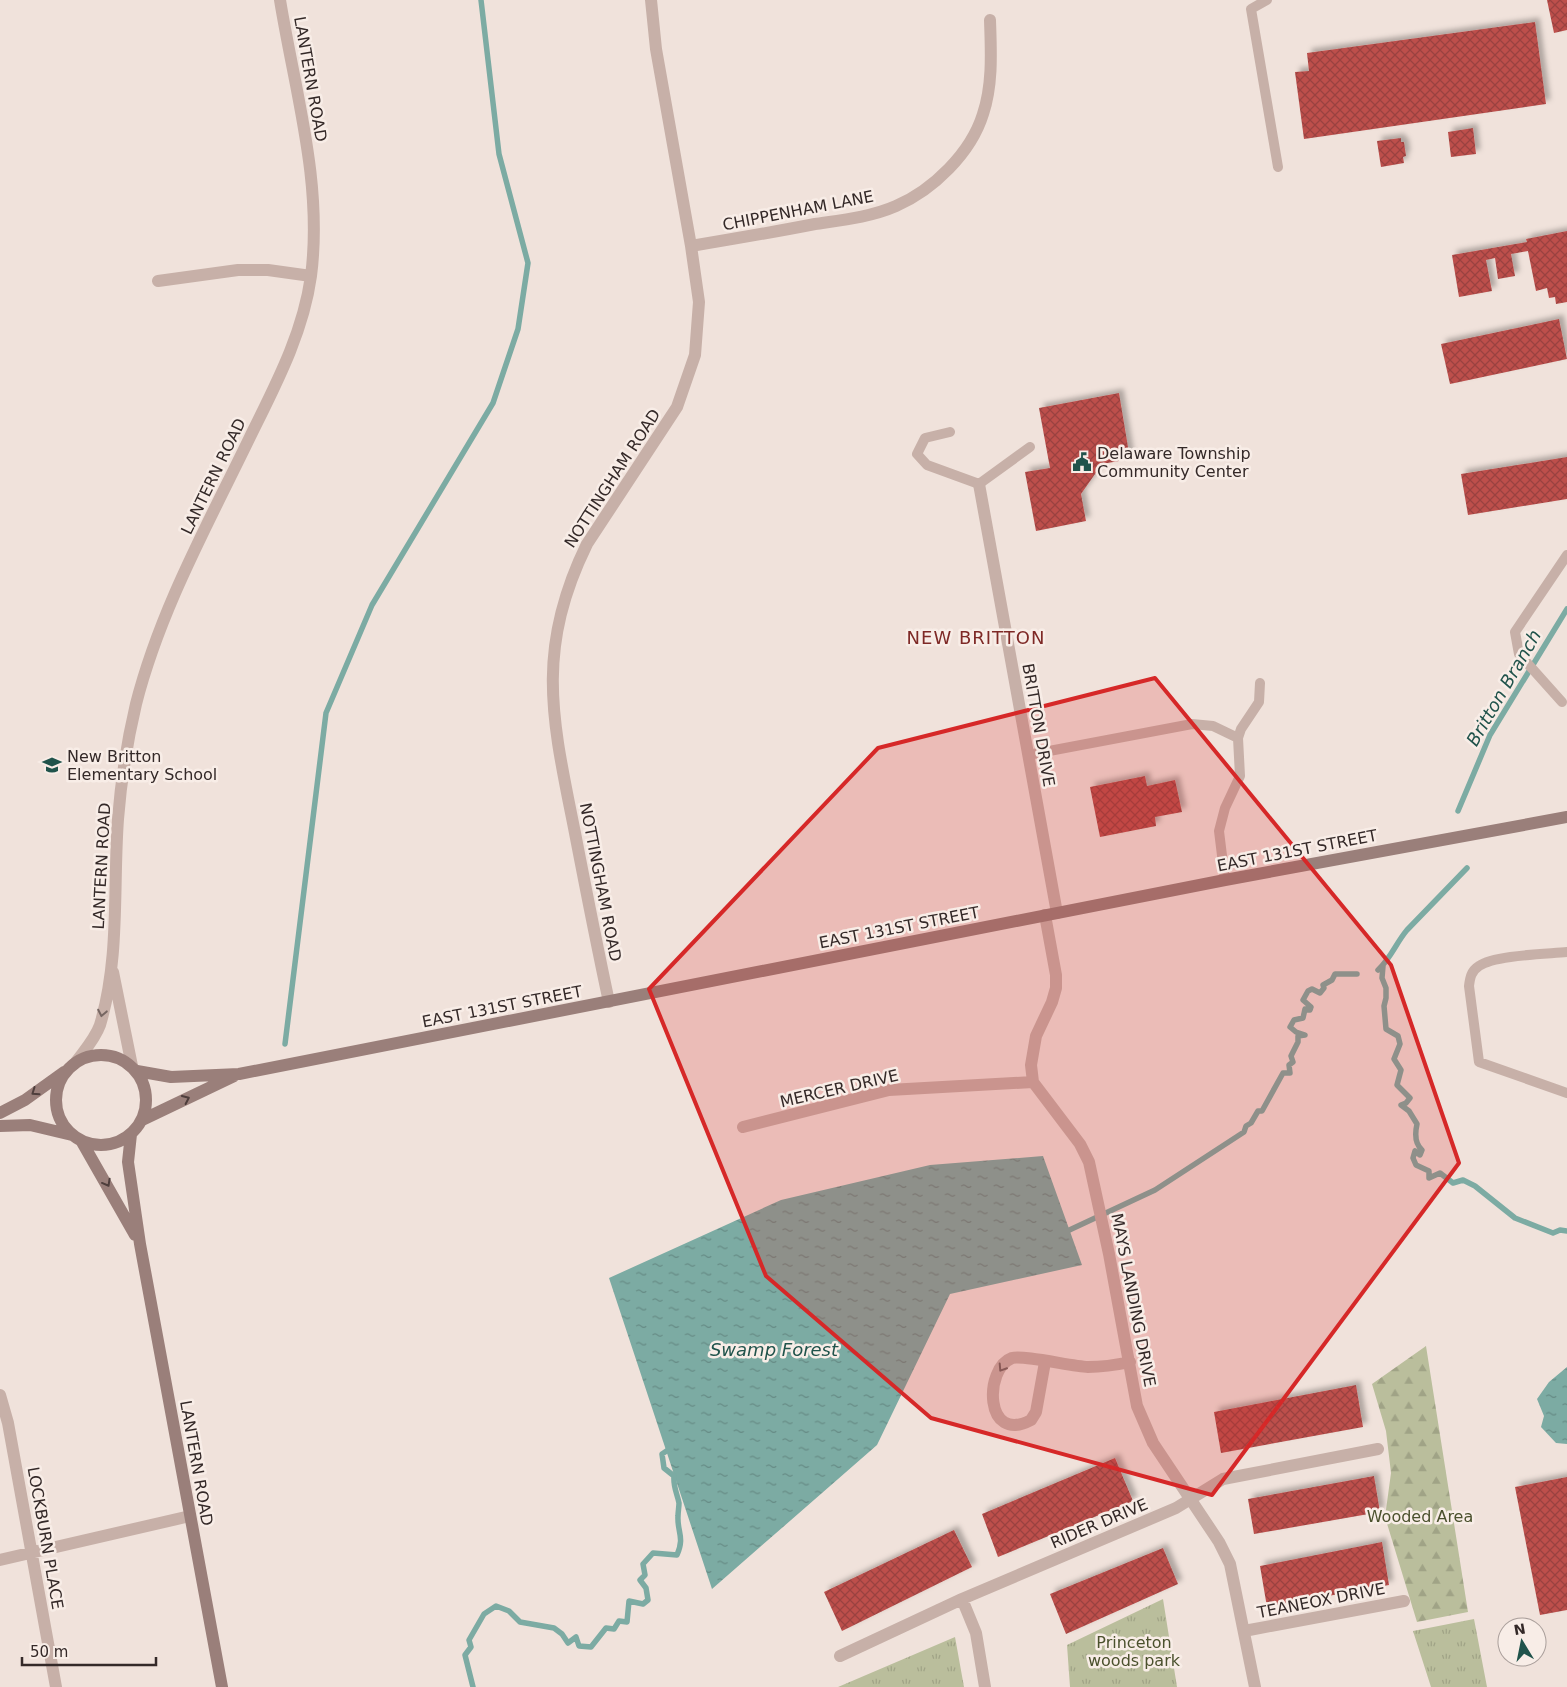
<svg xmlns="http://www.w3.org/2000/svg" width="1567" height="1687" font-family="'DejaVu Sans',sans-serif">
<style>
.forest{fill:url(#forest-firs)}
.park{fill:url(#park-tufts)}
.water{fill:url(#water-ripples)}
.lines{fill:none;stroke-linecap:round;stroke-linejoin:round}
.stream{stroke:#7caba3;stroke-width:5.5}
.building{fill:url(#building-cross-hatch);filter:url(#shadow)}
.lane{stroke:#c7b0a8;stroke-width:10}
.street{stroke:#c7b0a8;stroke-width:12}
.secondary{stroke:#9a7f7a;stroke-width:12}
.oneway{stroke:#766662}
.oneway2{stroke:#4e3e3c}
.marked{fill:#d62828;fill-opacity:0.2;stroke:#d62828;stroke-width:4;stroke-linejoin:round}
.labels{text-anchor:middle;stroke-width:5;stroke-linejoin:round;paint-order:stroke}
.street-label{font-size:16px;fill:#342928;stroke:#f8ede7}
.poi-label{font-size:16px;fill:#342928;stroke:#f8ede7;text-anchor:start}
.park-label{font-size:16px;fill:#4b512d;stroke:#f8ede7}
.neighbourhood-label{font-size:18px;letter-spacing:1px;fill:#7e2926;stroke:#f8ede7}
.water-label{font-size:18px;font-style:italic;fill:#20534b;stroke:#f8ede7}
</style>
<defs>
<pattern id="forest-firs" width="22" height="20" patternUnits="userSpaceOnUse" patternTransform="scale(1.25)"><rect width="22" height="20" fill="#babe9c"/><path d="M5 1l3.5 6h-7zM16 11l3.5 6h-7z" fill="#a0a386"/></pattern>
<pattern id="park-tufts" width="24" height="20" patternUnits="userSpaceOnUse" patternTransform="scale(1.25)"><rect width="24" height="20" fill="#babe9c"/><path d="M3 7l-1-3M5 7V3M7 7l1-3M15 17l-1-3M17 17v-4M19 17l1-3" fill="none" stroke="#a0a386"/></pattern>
<pattern id="water-ripples" width="26" height="14" patternUnits="userSpaceOnUse" patternTransform="scale(1.25)"><rect width="26" height="14" fill="#7caba3"/><path d="M2 4q2-2 4 0t4 0M15 11q2-2 4 0t4 0" fill="none" stroke="#668b85"/></pattern>
<pattern id="building-cross-hatch" width="8" height="8" patternUnits="userSpaceOnUse" patternTransform="scale(1.25)"><rect width="8" height="8" fill="#bd4f4c"/><path d="M0 0l8 8M0 8l8-8" fill="none" stroke="#9a423f"/></pattern>
<filter id="shadow"><feDropShadow dx="4.5" dy="-4.5" stdDeviation="2.5" flood-color="#0004"/></filter>
</defs>
<rect width="100%" height="100%" fill="#f0e2db"/>
<!-- forest -->
<path class="forest" d="M1426,1346L1468,1612L1417,1622L1385,1517L1391,1473L1386,1431L1372,1384Z"/>
<!-- park -->
<path class="park" d="M1163,1599L1177,1687H1070L1067,1645Z
M1474,1619L1487,1687H1431L1413,1631Z
M955,1637L964,1687H838Z"/>
<!-- water -->
<path class="water" d="M1043,1156L1082,1265L950,1294L877,1445L712,1589L609,1278L781,1200L930,1165Z
M1567,1367V1444L1556,1443L1541,1427L1544,1416L1537,1399L1549,1382Z"/>
<g class="lines">
<!-- stream -->
<path class="stream" d="M1458,811L1490,735L1567,609
M1383,966L1382,978L1386,988V998L1384,1006L1386,1029L1398,1036L1400,1044L1394,1059L1401,1070L1397,1085L1410,1098L1406,1103L1401,1105L1409,1111L1417,1124C1415,1133 1415,1144 1422,1150L1420,1155L1415,1151L1413,1158L1416,1165L1429,1171V1178L1440,1173L1453,1183L1463,1180L1475,1186L1515,1218L1553,1233L1560,1230L1567,1231
M1378,970C1391,958 1396,943 1407,930L1467,868
M285,1044L326,713L372,605L493,403L518,329L528,263L499,154L481,0
M1063,1233L1155,1190L1244,1132L1246,1126L1251,1123L1258,1111H1262L1283,1073H1290L1289,1065L1293,1062L1291,1056L1298,1042V1036L1305,1035L1296,1032L1290,1027L1294,1020L1303,1018L1305,1009L1310,1010L1311,1007L1303,1000L1308,991L1312,989L1320,993L1324,988L1323,985L1332,980L1335,974H1357
M473,1687L465,1655L471,1647L469,1640L484,1614L496,1606L509,1611L520,1622L554,1628L562,1634L568,1643L576,1637L579,1646L591,1647L606,1628L614,1629L619,1621L627,1622L629,1601L643,1604L648,1600L646,1588L640,1580L645,1575L643,1564L653,1553L677,1555C685,1537 677,1532 678,1516C678,1512 679,1507 679,1503C677,1493 673,1487 674,1476L664,1468L662,1454L671,1448"/>
</g>
<!-- building -->
<path class="building" d="M1547,0H1567V30L1554,33Z
M1535,22L1546,104L1304,139L1295,72L1309,71L1307,53Z
M1473,128L1476,154L1451,157L1448,132Z
M1401,138V142H1404L1406,156L1403,157L1404,163L1381,167L1377,141Z
M1567,231V302L1556,304L1555,297L1549,298L1547,288L1536,291L1528,251L1511,254L1515,276L1498,279L1495,258L1486,260L1492,291L1459,297L1452,255L1527,242L1526,239Z
M1559,319L1567,359L1450,384L1441,344Z
M1119,393L1130,459L1102,464L1081,494L1086,521L1036,531L1025,472L1050,468L1039,408Z
M1567,457V499L1468,515L1461,474Z
M1145,776L1147,786L1175,780L1182,812L1155,817L1156,826L1100,837L1090,787Z
M1356,1385L1363,1427L1221,1453L1214,1412Z
M1115,1458L1133,1501L998,1557L982,1514Z
M1374,1476L1380,1512L1254,1534L1248,1499Z
M1567,1477V1610L1540,1615L1515,1487Z
M954,1530L972,1567L842,1631L824,1592Z
M1382,1542L1389,1585L1267,1607L1260,1566Z
M1163,1548L1178,1584L1066,1634L1050,1594Z"/>
<g class="lines">
<!-- lane -->
<path class="lane" d="M1267,0L1251,9L1278,167
M950,432L925,438L917,454L927,465L979,484L1030,447
M1562,702L1519,654L1515,632L1567,555
M1028,755L1192,724L1213,726L1238,738
M1225,880L1219,831L1225,808L1240,776L1238,738L1241,729L1259,702L1260,683
M1567,952C1547,954 1494,955 1479,966C1471,971 1470,978 1469,986L1479,1062L1567,1093"/>
<!-- street -->
<path class="street" d="M691,246C733,239 774,232 815,224C842,220 871,217 896,206C933,190 971,153 983,114C993,84 991,51 990,20
M158,281L238,270H268L311,276
M979,484L1057,913
M1045,915L1056,975V988L1052,1002L1036,1036L1031,1065L1033,1082L1080,1144L1089,1162L1109,1254L1137,1406L1153,1443L1219,1542L1230,1564L1255,1687
M113,972L132,1066
M609,1002C597,946 586,890 575,833C553,722 534,652 587,544L677,407L695,355L699,302L691,246L656,49L651,0
M76,1062C84,1051 95,1039 100,1025C120,958 113,888 118,819C121,781 127,742 136,704C160,610 208,524 250,437C275,386 303,334 311,276C323,183 295,92 280,0
M743,1127L889,1090L1033,1082
M1045,1362L1036,1412L1031,1420C984,1445 984,1368 1012,1358C1023,1355 1071,1366 1088,1367C1102,1367 1116,1365 1130,1362
M0,1395L8,1423L56,1687
M0,1560L190,1516
M962,1599L976,1633L985,1687
M1244,1631L1404,1601
M840,1656L962,1599L1176,1508L1223,1479L1378,1449"/>
<!-- secondary -->
<path class="secondary" d="M56 1100a45 45 0 1 1 90 0a45 45 0 1 1-90 0Z
M137,1071L171,1077L239,1074L1225,880L1567,817
M0,1113L25,1100L64,1072
M142,1120L234,1076
M0,1126L30,1125L72,1135
M131,1134L128,1162L140,1244L222,1687
M82,1142L135,1235"/>
</g>
<!-- one-way arrows -->
<defs><path id="oneway-chevron" d="M-2-3.5L2.5 0L-2 3.5" fill="none" stroke-width="1.6" stroke-linecap="round" stroke-linejoin="round" transform="scale(1.25)"/></defs>
<g class="oneway">
<use href="#oneway-chevron" transform="translate(102 1013) rotate(101)"/>
<use href="#oneway-chevron" transform="translate(1002 1368) rotate(123)"/>
</g>
<g class="oneway2">
<use href="#oneway-chevron" transform="translate(35 1092) rotate(145)"/>
<use href="#oneway-chevron" transform="translate(186 1099) rotate(-25)"/>
<use href="#oneway-chevron" transform="translate(107 1183) rotate(61)"/>
</g>
<!-- marked area -->
<path class="marked" d="M1155,678L1391,965L1459,1163L1212,1495L931,1418L766,1276L649,989L878,748Z"/>
<!-- icons -->
<defs>
<g id="civic-bare" transform="scale(1.5)"><path d="M-.6-6.5H3V-4.5H.6V-3L4-1V1h2V6H-6V1h2V-1L-.6-3ZM-1.2 2.5V6h2.4V2.5Z" fill="#20534b" stroke="#f8ede7" stroke-width="2.5" paint-order="stroke"/></g>
<g id="school-bare" transform="scale(1.5)"><path d="M0-5L7-2L0 1L-7-2ZM-4 1L0 2.5L4 1V4Q0 6-4 4Z" fill="#20534b" stroke="#f8ede7" stroke-width="2.5" paint-order="stroke"/></g>
</defs>
<g fill-rule="evenodd">
<use href="#civic-bare" x="1082" y="462"/>
<use href="#school-bare" x="52" y="765"/>
</g>
<g class="labels">
<!-- street labels -->
<g class="street-label">
<text transform="translate(311 79) rotate(80)" y="6">LANTERN ROAD</text>
<text transform="translate(798 210) rotate(-11)" y="6">CHIPPENHAM LANE</text>
<text transform="translate(213 476) rotate(-64)" y="6">LANTERN ROAD</text>
<text transform="translate(612 478) rotate(-57)" y="6">NOTTINGHAM ROAD</text>
<text transform="translate(1039 725) rotate(80)" y="6">BRITTON DRIVE</text>
<text transform="translate(1297 850) rotate(-11)" y="6">EAST 131ST STREET</text>
<text transform="translate(101 866) rotate(-87)" y="6">LANTERN ROAD</text>
<text transform="translate(601 882) rotate(79)" y="6">NOTTINGHAM ROAD</text>
<text transform="translate(899 927) rotate(-11)" y="6">EAST 131ST STREET</text>
<text transform="translate(502 1006) rotate(-11)" y="6">EAST 131ST STREET</text>
<text transform="translate(839 1088) rotate(-13)" y="6">MERCER DRIVE</text>
<text transform="translate(1134 1300) rotate(79)" y="6">MAYS LANDING DRIVE</text>
<text transform="translate(197 1463) rotate(80)" y="6">LANTERN ROAD</text>
<text transform="translate(1099 1523) rotate(-23)" y="6">RIDER DRIVE</text>
<text transform="translate(46 1538) rotate(80)" y="6">LOCKBURN PLACE</text>
<text transform="translate(1321 1600) rotate(-11)" y="6">TEANEOX DRIVE</text>
</g>
<!-- poi labels -->
<g class="poi-label">
<text x="1097" y="459">Delaware Township<tspan x="1097" dy="18">Community Center</tspan></text>
<text x="67" y="762">New Britton<tspan x="67" dy="18">Elementary School</tspan></text>
</g>
<!-- park labels -->
<g class="park-label">
<text x="1420" y="1522">Wooded Area</text>
<text x="1134" y="1648">Princeton<tspan x="1134" dy="18">woods park</tspan></text>
</g>
<!-- neighbourhood labels -->
<g class="neighbourhood-label">
<text x="976" y="644">NEW BRITTON</text>
</g>
<!-- water labels -->
<g class="water-label">
<text transform="translate(1504 688) rotate(-60)" y="6">Britton Branch</text>
<text x="774" y="1356">Swamp Forest</text>
</g>
</g>
<!-- north arrow -->
<g transform="translate(1522 1642) rotate(350)"><circle r="24" fill="#f8ede7" stroke="#aa9f9b"/>
<path d="M0-4L9 19L0 12L-9 19Z" fill="#20534b"/>
<text y="-8" font-size="14" font-weight="bold" text-anchor="middle" fill="#342928">N</text>
</g>
<!-- scale -->
<path d="M22 1657v8h134v-8" fill="none" stroke="#342928" stroke-width="2.5"/>
<text x="30" y="1657" font-size="15" fill="#342928" stroke="#f8ede7" stroke-width="4" paint-order="stroke">50 m</text>
</svg>
